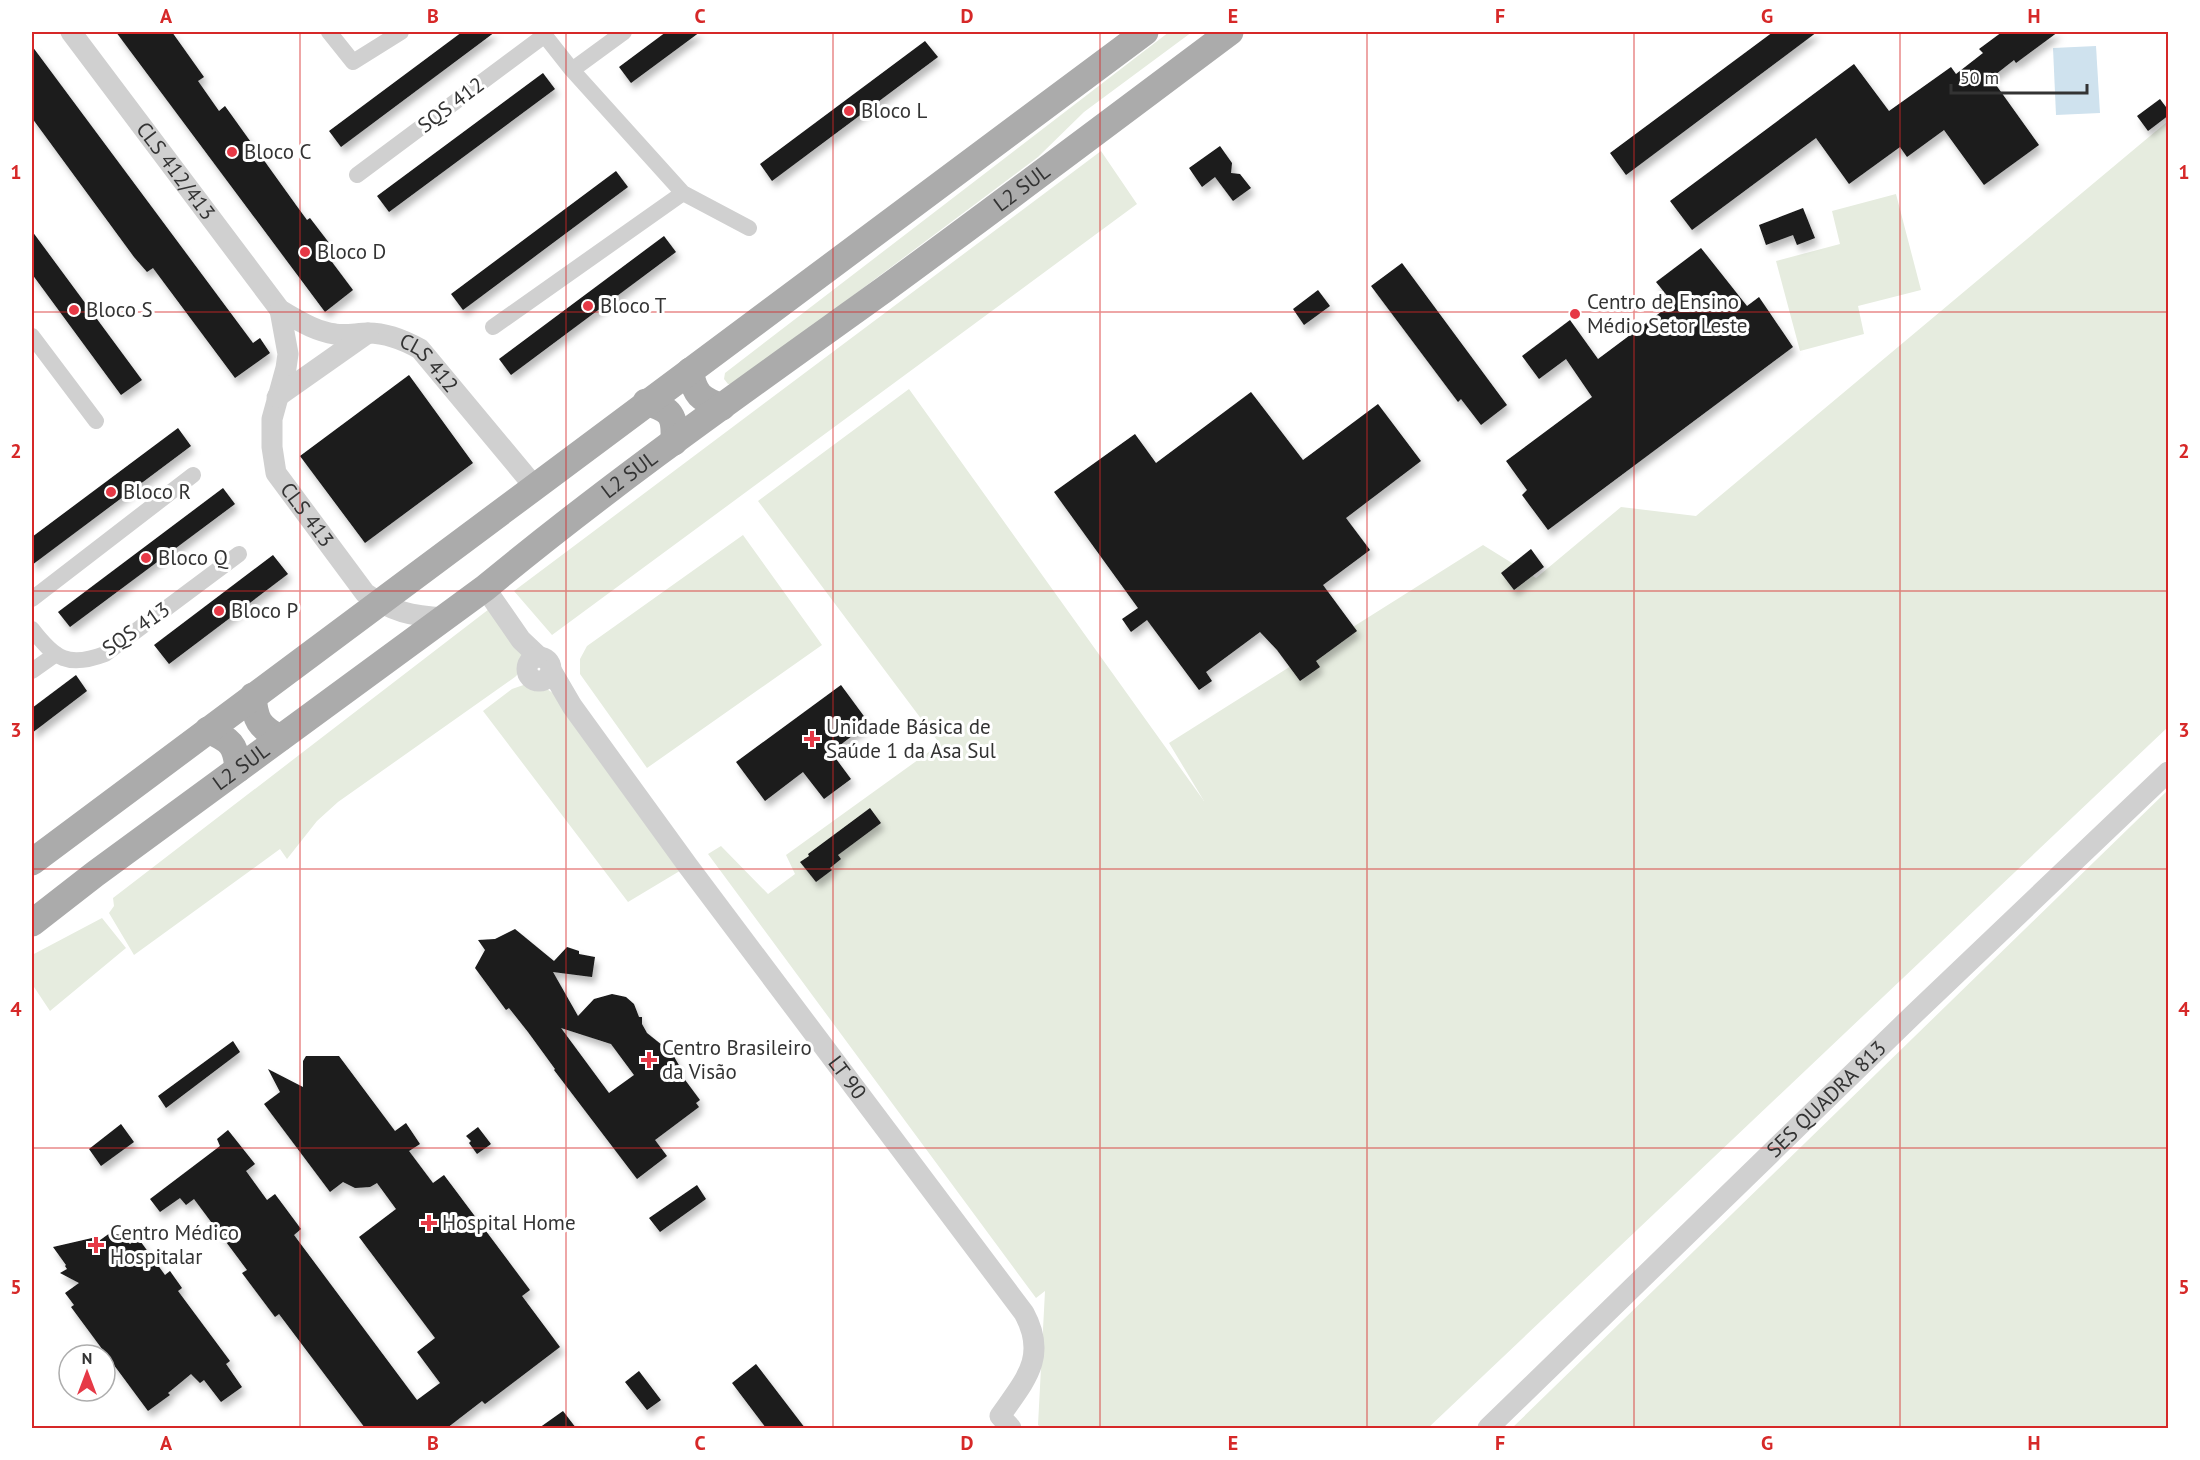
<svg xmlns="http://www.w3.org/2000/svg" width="2200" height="1460" font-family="'PT Sans',sans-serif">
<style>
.green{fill:#e6ecdf}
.water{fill:#cfe2ee}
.building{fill:#1a1a1a;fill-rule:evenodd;filter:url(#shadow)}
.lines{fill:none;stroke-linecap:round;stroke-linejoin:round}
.minor{stroke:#d0d0d0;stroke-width:16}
.tertiary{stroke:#d0d0d0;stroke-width:21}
.primary{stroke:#ababab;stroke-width:27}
.grid{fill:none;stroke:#d62828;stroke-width:1.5;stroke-opacity:0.55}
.poi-dot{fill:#e63946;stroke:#fff;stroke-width:2}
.labels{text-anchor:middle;stroke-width:6;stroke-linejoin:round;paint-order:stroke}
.street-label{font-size:21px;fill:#333;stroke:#fff}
.poi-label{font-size:21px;fill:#333;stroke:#fff;text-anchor:start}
.neatline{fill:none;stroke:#d62828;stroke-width:2}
.grid-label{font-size:20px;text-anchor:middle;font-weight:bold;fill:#d62828}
</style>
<defs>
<filter id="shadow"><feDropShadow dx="3.5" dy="6" stdDeviation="3" flood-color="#0004"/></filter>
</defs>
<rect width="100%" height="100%" fill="#fff"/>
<!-- green -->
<path class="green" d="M1169,32H1192L1084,112L1038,157L735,384H728L724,379L725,373Z
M2168,121V727L1428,1428H1042L1038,1425L1045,1291L1036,1298L708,854L721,846L768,894L795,874L786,855L940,744L758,501L909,389L1204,801L1169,743L1483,545L1536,578L1621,507L1696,516Z
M1101,151L1137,204L552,635L514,591Z
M1896,194L1921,290L1858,306L1864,334L1800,351L1776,261L1840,244L1832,211Z
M743,535L822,645L647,768L580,674V659L587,646Z
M493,606L526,661L524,668L515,677L338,802L317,821L287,859L280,849L134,955L109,913L114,906L113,898Z
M535,681L572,706L688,866L628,902L483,711L512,689Z
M2168,790V1428H1512Z
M102,918L126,948L50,1011L32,984V955Z"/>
<!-- water -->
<path class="water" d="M2096,46L2100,113L2056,115L2053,48Z"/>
<!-- building -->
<path class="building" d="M116,32H172L204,77L198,81L219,111L225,106L296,205L307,220L310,218L333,248L326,254L353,290L325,312Z
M462,32H495L341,147L329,131Z
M666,32H700L631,83L619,67Z
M1773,32H1817L1626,175L1610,153Z
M2002,32H2058L2016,63L2014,60L1991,78L2039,145L1984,185L1944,130L1907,157L1900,147L1849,184L1816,138L1692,230L1670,201L1854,64L1889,111L1951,67L1956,74L1983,53L1979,49Z
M925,41L938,57L772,181L760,164Z
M32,46L253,343L260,338L270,353L235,378L153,268L147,272L134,257L32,118Z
M543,73L555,89L389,212L377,196Z
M2160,99L2169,111V115L2148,131L2137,116Z
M1220,146L1232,163L1231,173L1240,174L1251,188L1233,201L1215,177L1202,187L1189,168Z
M616,171L628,187L463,310L451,294Z
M1803,208L1815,238L1797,245L1793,235L1766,245L1759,225Z
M32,231L142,380L121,395L32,274Z
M664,236L676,252L511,375L499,359Z
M1701,248L1747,306L1759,297L1793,347L1548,530L1522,495L1527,490L1506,461L1592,397L1566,359L1539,379L1522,356L1570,320L1598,359L1673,303L1656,282Z
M1402,263L1507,405L1481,425L1461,399L1458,402L1371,286Z
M1318,290L1330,306L1304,325L1293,309Z
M409,375L473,463L365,543L300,456Z
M1251,392L1303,460L1378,404L1421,461L1346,518L1370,550L1323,585L1357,631L1316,661L1320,667L1300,681L1277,650L1260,632L1206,672L1212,681L1199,690L1147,620L1131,632L1122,619L1138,608L1054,492L1135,434L1156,463Z
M178,428L191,446L32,565V537Z
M223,488L235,504L70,627L58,612Z
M1531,549L1544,567L1514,590L1501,573Z
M273,555L288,574L169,664L154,645Z
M76,675L87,691L32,733V708Z
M841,685L869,723L831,752L851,779L824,799L803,772L765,801L736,762Z
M870,808L881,823L838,855L841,859L830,868L832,870L816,882L800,862L809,856L808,854Z
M515,929L554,961L567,947L579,951V954L595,957L592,977L553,972L578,1016L594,999L612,994L626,997L634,1004L639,1017H642V1024L647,1033L672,1053L680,1067L677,1069L700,1100L696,1103L699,1107L655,1140L667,1156L637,1179L554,1070L555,1069L528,1032L509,1008L506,1010L475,968L485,950L478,940L495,939ZM561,1028L611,1044L634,1075L609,1093Z
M233,1041L240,1052L166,1108L158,1096Z
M306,1056H339L395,1131L406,1123L420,1144L409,1151L433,1183L444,1175L530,1290L522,1296L560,1347L485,1404L482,1401L447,1428H365L279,1314L275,1317L242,1273L247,1270L194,1199L186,1205L180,1198L160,1212L150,1199L220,1146L217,1139L228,1130L255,1164L246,1171L267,1200L275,1194L301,1229L294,1235L417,1400L440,1383L417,1352L435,1338L359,1237L396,1209L377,1183L370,1187L355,1188L343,1182L330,1192L264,1104L280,1092L268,1069L303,1087V1061Z
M121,1124L134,1142L101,1166L89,1149Z
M478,1127L491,1144L477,1154L469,1143L471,1141L466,1136Z
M697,1185L706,1199L660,1232L649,1218Z
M110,1233L121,1235L130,1244L138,1238L165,1275L170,1271L182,1288L178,1291L230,1361L226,1364L242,1387L221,1402L204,1380L200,1383L191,1374L168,1393L170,1395L148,1411L71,1307L74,1305L65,1293L79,1283L60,1273L67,1269L65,1266L66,1265L53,1247L92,1238L96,1243Z
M756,1364L805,1428H766L732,1383Z
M639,1371L661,1400L647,1410L625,1382Z
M563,1411L576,1428H539Z"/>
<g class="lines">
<!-- minor -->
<path class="minor" d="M329,32L353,62L401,32
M542,32L572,70L683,193L749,228
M572,70L624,32
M357,175L545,35
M493,327L683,193
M32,336L96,421
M32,599L193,475
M32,629C55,659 68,668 105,654L239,554
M32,671L56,654"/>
<!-- tertiary -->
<g class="tertiary">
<path id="s1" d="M71,32L280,310C298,320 314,331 335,334C346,336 357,333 368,333C387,333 404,340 420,349L534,486"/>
<path id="s2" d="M280,310L288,354L286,368L272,419V447L276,473L365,593C392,612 412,616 444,618"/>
<path d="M277,397L368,333"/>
<path d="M485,588L521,640L539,657"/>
<circle cx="539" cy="669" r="12"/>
<path id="s3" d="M551,670L572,706L688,866L1024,1313C1048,1357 1025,1380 1000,1416L1011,1428"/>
<path id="s4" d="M1488,1428L1913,1015L2168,772"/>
</g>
<!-- primary -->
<g class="primary">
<path d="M690,371C695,395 700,399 722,407"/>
<path d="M646,402C672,410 675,415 674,442"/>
<path d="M253,696C255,720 259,727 280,738"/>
<path d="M208,730C230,740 236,744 238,769"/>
<path d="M32,862L1145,32"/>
<path id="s5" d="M32,923L95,874L485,588C613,482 750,386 885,289C1001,204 1115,118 1230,32"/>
</g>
</g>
<!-- grid -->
<path class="grid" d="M300,32V1428M566,32V1428M833,32V1428M1100,32V1428M1367,32V1428M1634,32V1428M1900,32V1428M32,312H2168M32,591H2168M32,869H2168M32,1148H2168"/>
<!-- markers -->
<g class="poi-dot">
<circle cx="849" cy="111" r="6"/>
<circle cx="232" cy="152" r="6"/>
<circle cx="305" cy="252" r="6"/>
<circle cx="588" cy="306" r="6"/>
<circle cx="74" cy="310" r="6"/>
<circle cx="1575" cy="314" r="6"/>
<circle cx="111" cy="492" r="6"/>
<circle cx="146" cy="558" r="6"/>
<circle cx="219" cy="611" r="6"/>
<path d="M809 730h6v6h6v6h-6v6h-6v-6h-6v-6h6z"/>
<path d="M646 1051h6v6h6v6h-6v6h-6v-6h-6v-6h6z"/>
<path d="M426 1214h6v6h6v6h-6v6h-6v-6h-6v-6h6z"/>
<path d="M93 1236h6v6h6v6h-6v6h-6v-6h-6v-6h6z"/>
</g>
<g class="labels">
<!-- street labels -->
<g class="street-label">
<text transform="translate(451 105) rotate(-37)" y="7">SQS 412</text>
<text dy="7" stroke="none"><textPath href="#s1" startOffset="174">CLS 412/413</textPath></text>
<text dy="7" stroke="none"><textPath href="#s5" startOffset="1233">L2 SUL</textPath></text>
<text dy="7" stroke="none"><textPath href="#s1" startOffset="512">CLS 412</textPath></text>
<text dy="7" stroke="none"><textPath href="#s5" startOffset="747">L2 SUL</textPath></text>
<text dy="7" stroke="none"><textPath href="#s2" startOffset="218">CLS 413</textPath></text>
<text transform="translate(136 629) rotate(-35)" y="7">SQS 413</text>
<text dy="7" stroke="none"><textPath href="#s5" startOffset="261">L2 SUL</textPath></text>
<text dy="7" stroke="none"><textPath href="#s3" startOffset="504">LT 90</textPath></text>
<text dy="7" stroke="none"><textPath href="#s4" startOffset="472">SES QUADRA 813</textPath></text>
</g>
<!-- poi labels -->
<g class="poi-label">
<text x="861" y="118">Bloco L</text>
<text x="244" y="159">Bloco C</text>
<text x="317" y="259">Bloco D</text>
<text x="1587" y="309">Centro de Ensino<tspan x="1587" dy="24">Médio Setor Leste</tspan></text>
<text x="600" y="313">Bloco T</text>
<text x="86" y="317">Bloco S</text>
<text x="123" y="499">Bloco R</text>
<text x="158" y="565">Bloco Q</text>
<text x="231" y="618">Bloco P</text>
<text x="826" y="734">Unidade Básica de<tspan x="826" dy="24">Saúde 1 da Asa Sul</tspan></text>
<text x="662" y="1055">Centro Brasileiro<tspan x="662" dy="24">da Visão</tspan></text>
<text x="442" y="1230">Hospital Home</text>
<text x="110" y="1240">Centro Médico<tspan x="110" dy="24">Hospitalar</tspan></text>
</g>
</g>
<!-- border -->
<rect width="2200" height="1460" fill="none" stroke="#ffffff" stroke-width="66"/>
<!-- north arrow -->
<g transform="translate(87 1373)"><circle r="28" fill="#ffffff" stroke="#adadad" stroke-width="1.5"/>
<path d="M0-4.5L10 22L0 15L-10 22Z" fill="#e63946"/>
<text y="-9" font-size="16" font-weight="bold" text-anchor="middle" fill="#333333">N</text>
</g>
<!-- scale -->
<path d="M1951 84v9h136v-9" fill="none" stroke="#333333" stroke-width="3"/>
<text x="1960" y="84" font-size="18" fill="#333333" stroke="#ffffff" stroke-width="4.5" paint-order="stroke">50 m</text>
<rect x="33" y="33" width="2134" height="1394" class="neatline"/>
<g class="grid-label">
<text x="166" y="23">A</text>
<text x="433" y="23">B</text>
<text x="700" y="23">C</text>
<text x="967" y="23">D</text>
<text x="1233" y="23">E</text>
<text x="1500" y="23">F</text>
<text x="1767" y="23">G</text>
<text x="2034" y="23">H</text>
<text x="16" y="179">1</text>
<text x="2184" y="179">1</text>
<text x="16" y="458">2</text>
<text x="2184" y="458">2</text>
<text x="16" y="737">3</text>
<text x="2184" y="737">3</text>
<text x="16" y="1016">4</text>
<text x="2184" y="1016">4</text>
<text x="16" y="1294">5</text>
<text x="2184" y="1294">5</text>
<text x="166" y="1450">A</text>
<text x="433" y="1450">B</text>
<text x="700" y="1450">C</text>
<text x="967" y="1450">D</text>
<text x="1233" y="1450">E</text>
<text x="1500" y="1450">F</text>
<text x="1767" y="1450">G</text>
<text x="2034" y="1450">H</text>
</g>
</svg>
